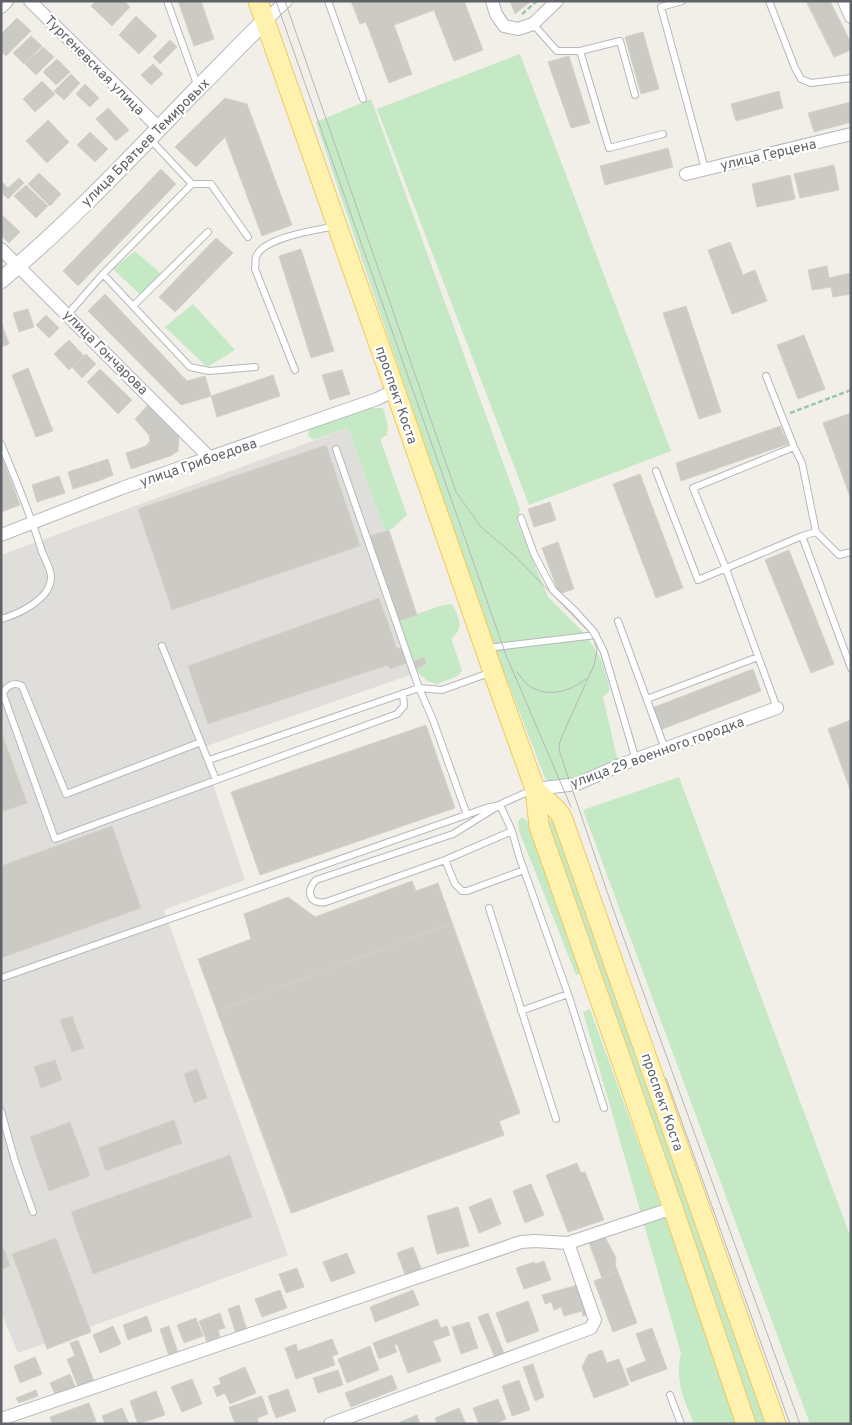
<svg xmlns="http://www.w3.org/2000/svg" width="852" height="1425" font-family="Overpass,sans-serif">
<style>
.industrial{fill:#e0deda}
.green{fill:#c5e8c5}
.building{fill:#cccac5;stroke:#d6d1c6}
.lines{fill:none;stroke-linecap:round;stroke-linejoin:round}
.lane-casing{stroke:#b5b8bc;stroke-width:8}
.street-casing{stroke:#b5b8bc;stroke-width:14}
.secondary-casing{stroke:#b6babf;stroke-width:18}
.primary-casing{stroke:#f2c960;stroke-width:21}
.path{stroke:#9cc7a9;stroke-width:2.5;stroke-dasharray:5 2.5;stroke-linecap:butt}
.lane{stroke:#fff;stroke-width:6}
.street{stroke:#fff;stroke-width:12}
.secondary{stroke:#fff;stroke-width:16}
.primary{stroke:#fff2af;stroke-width:19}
.tram{stroke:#b6b7b8;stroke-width:1}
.labels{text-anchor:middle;stroke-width:4.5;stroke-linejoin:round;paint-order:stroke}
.street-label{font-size:14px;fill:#5f6368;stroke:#fff}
</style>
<rect width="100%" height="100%" fill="#f1efe8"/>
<!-- industrial -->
<path class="industrial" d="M348,428L433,667L201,748L245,880L164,910L288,1255L18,1353L1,1312V555Z"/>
<!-- green -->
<path class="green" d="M520,54L671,451L529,505L377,109Z
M371,99L520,509L517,521L548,597L586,635L602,661L610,690L603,697L618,762L580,779L549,782L545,778L491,639L453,530L316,122Z
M135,251L166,278L144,298L113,269Z
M193,304L235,350L207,367L165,327Z
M369,408H383L388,426L387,435L380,439L407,515L393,528L385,531L348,428L313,440L308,435L309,429Z
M452,604C460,619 464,628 451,639L462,670L458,676L437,684L427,681L415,669L426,664L424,658L412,662L398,621L440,606Z
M679,777L851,1238V1424H810L583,810Z
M521,818H524L529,823L581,969L579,974L576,975L519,831L518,821Z
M556,818L770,1424H752L546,822Z
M590,1009L738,1419L739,1424H694C683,1396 675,1383 681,1353L583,1012Z"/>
<!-- building -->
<path class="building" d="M96,1H124L130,7L112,26L91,6Z
M178,1H201L214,39L194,46Z
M351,1H464L483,50L454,61L434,10L394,25L412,74L389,83L366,22L360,24Z
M510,1H531L515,14Z
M806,1H830L851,43V50L834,57Z
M136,16L157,36L139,54L119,35Z
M17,18L31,31L6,56L1,52V34Z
M643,32L659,89L641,94L625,37Z
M31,36L42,46L24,64L13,53Z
M170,40L177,47L160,64L153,57Z
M43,47L54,57L36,75L25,64Z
M569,56L590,123L571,128L548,62Z
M57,59L70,72L56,85L43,72Z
M153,64L163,74L151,85L141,75Z
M71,74L80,83L64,100L54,91Z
M42,81L55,94L35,112L23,99Z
M85,84L99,98L90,107L76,94Z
M779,91L783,108L736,121L731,104Z
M225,98L247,104L292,225L262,236L225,137L196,167L175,147Z
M851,102V122L814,132L808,113Z
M108,108L129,130L116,141L96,119Z
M48,120L69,142L47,163L26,141Z
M90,132L108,149L95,162L77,145Z
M668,148L673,167L605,185L600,166Z
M834,165L839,190L800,198L794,174Z
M161,169L176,184L78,286L63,271Z
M39,173L61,194L50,206L28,184Z
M790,175L795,199L757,207L752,184Z
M19,178L24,183L8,199L1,192V181L8,188Z
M26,185L48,206L36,218L14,196Z
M1,214L20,232L9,243L1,235Z
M216,238L233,253L175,312L159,297Z
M730,242L743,275L755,270L767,301L732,314L708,250Z
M301,249L334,351L311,358L279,256Z
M827,266L829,278L851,273V294L833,297L831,287L812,290L808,270Z
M105,294L187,381L205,376L211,396L181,405L88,311Z
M686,306L721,412L699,419L663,313Z
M28,309L34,327L19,332L13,313Z
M46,315L59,328L49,338L36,325Z
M1,322L9,344L1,347Z
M804,335L825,389L798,399L777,345Z
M69,340L84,356L69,370L54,354Z
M86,354L96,364L82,378L72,367Z
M28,368L53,431L36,437L12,375Z
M100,369L132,400L118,414L87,382Z
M342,370L350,394L330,400L322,375Z
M273,375L280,396L217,417L211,396Z
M148,405L179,436L178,451L170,456L131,469L126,453L146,446L150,441L149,435L135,419Z
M851,413V499L823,423Z
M780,426L788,444L681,481L676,463Z
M326,445L360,546L172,610L138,509Z
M1,454L20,505L1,512Z
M108,459L113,475L101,480L96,463Z
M96,463L101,480L73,489L68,472Z
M640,474L683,588L656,598L613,484Z
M59,476L65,493L37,502L32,485Z
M550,502L556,520L534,527L528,509Z
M389,530L417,615L398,621L370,536Z
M558,542L574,589L559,594L542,548Z
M789,550L834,664L811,673L765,560Z
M379,598L397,649L401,648L407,663L390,669L388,665L208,724L188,666Z
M424,657L426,664L415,669L412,662Z
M753,669L761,691L660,730L652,708Z
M851,720V792L828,729Z
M426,725L455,808L260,875L231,792Z
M1,731L27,803L1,812Z
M112,826L141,908L1,958V866Z
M412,881L416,891L438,883L520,1113L499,1121L504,1135L291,1213L198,959L251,939L244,914L288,897L315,917Z
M452,923L520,1113L499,1121L504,1135L292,1213L217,1011Z
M72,1016L84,1048L72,1052L60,1020Z
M55,1060L62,1080L41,1088L34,1067Z
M197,1069L207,1098L194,1103L184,1074Z
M174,1120L182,1143L106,1171L98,1148Z
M70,1122L90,1176L49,1191L30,1137Z
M230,1155L252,1217L93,1274L71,1212Z
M577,1163L581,1173L585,1172L604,1220L568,1232L546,1175Z
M531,1184L544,1215L525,1223L513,1191Z
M491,1198L501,1224L479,1233L469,1207Z
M458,1207L469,1246L437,1254L427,1216Z
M605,1237L616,1258L615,1264L618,1272L602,1278L589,1243Z
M56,1238L91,1332L47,1349L12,1254Z
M413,1247L422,1271L406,1277L397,1253Z
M4,1249L10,1266L1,1270V1250Z
M347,1253L355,1273L331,1282L323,1262Z
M544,1261L551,1280L524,1289L516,1268L534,1262L535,1264Z
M297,1268L304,1287L286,1293L279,1274Z
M618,1272L637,1323L613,1332L594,1281Z
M581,1284L591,1313L583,1316L582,1311L564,1316L561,1307L554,1310L551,1302L545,1304L542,1295Z
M280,1290L287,1308L262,1317L255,1299Z
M413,1290L419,1305L375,1322L370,1307Z
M528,1301L539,1331L507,1343L496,1313Z
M239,1305L247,1330L236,1334L228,1309Z
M220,1313L225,1328L218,1330L220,1337L207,1342L199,1321Z
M488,1313L505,1356L496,1360L478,1317Z
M147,1316L152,1331L128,1340L123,1325Z
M196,1318L203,1336L184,1343L177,1325Z
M437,1319L441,1328L447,1326L450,1335L433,1341L441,1361L408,1373L397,1344L394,1345L397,1352L379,1359L373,1343Z
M469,1322L478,1348L461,1354L452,1327Z
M113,1326L121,1344L100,1353L93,1335Z
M169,1326L178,1353L169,1356L160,1329Z
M652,1328L667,1369L631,1382L626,1369L646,1361L636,1334Z
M332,1339L338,1354L332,1356L335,1365L296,1379L285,1348L296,1344L298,1351Z
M78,1340L96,1386L80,1392L67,1359L75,1356L70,1343Z
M370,1346L379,1370L347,1383L338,1359Z
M602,1350L607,1363L619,1359L629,1385L594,1398L582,1367L588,1355Z
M35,1357L42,1374L20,1383L14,1366Z
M533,1364L544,1397L535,1401L523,1367Z
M245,1367L256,1393L230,1404L225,1393L217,1397L213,1387L221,1384L219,1378Z
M338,1370L343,1385L318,1393L313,1378Z
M70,1374L76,1389L56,1397L50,1383Z
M392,1375L397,1389L351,1407L345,1393Z
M192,1379L202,1404L182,1412L171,1387Z
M519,1380L530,1410L512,1416L502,1386Z
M288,1389L296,1411L276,1418L268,1396Z
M36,1390L38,1396L19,1403L16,1398Z
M156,1391L165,1415L138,1424L130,1401Z
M262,1396L268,1414L257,1418L259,1424H235L229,1407Z
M498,1399L506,1419L494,1424H479L473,1408Z
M89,1403L96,1421L88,1424H52L50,1417Z
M122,1408L129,1424H105L102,1416Z
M459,1408L466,1424H437L435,1418Z
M417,1415L420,1424H396Z"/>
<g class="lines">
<!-- lane casing -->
<g class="lane-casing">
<path id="lane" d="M167,1L198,87
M328,1L363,99
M682,1L661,7L705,169
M769,1L795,68L801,79L811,83L851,78
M533,24L557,51H580L609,148L663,134
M580,51L620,41L635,95
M192,184H211L248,237
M103,274L190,367L209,371L255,367
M133,306L208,232
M68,314L103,274L192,184L150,139
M295,370L255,269C256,265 255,260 256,257C263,237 317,230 336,226
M766,376L794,447L693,488L726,569L777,708
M1,444C16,480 31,515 42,552C45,559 51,569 51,577C51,599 19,614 1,619
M794,447L802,463L816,532L839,555L851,552
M336,449L419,688L433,720L467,815
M656,471L698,580L802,536L816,532
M521,518L534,554L553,590L575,611L594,632L604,652L636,760
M802,536L851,668
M618,621L665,749
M162,646L216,780
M488,648L596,635
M647,699L758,657
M201,742L66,794L22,686C14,681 6,686 3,694L55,839L397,714L404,706L403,693
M209,760L419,688L442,690L492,672
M500,805L512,831L519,856L568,994L604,1108
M512,831L445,860L326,902C310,905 305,892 316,880L453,834L503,803L532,790
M445,860L455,884L462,891H467L524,870
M489,908L556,1119
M1,978L486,808L500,805
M521,1011L568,994
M1,1111L15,1161L33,1212
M670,1395L681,1424"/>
</g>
<!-- street casing -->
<g class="street-casing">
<path id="street" d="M30,1L159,128
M492,1L496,14L504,26L518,29L533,24L557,1
M844,1L851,17
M1,7L7,1
M264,22L286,1
M686,174L851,134
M1,249L209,457
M1,535L122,488L377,399L395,390
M535,789L577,784L620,765L777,708
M1,1419L521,1242L535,1241L568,1243L673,1208
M330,1424L591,1328L595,1320L568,1243"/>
</g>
<!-- secondary casing -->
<g class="secondary-casing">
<path id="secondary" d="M1,280C71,222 134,154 197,89C220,67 241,43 264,22"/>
</g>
<!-- primary casing -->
<g class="primary-casing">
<path id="primary" d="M258,1L395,390L493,672L535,789L539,826L673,1208L746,1424
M535,789L557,810L562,817L776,1424"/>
</g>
<!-- path -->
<path class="path" d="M522,14L537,1
M790,413L851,390"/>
<!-- lane -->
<use href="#lane" class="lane"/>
<!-- street -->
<use href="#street" class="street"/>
<!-- secondary -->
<use href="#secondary" class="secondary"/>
<!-- primary -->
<use href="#primary" class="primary"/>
<!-- tram -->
<path class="tram" d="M276,1L506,655L571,807
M285,1L456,492L481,527L515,556L590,633L594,640L597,650L594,665L562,736L559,745L560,753L612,906L800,1424
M517,672C520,676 523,680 527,684C545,699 570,692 586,679
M666,1078L790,1424"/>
</g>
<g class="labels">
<!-- street labels -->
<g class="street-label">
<text transform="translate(95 65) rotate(45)" y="5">Тургеневская улица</text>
<text transform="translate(145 142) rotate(-45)" y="5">улица Братьев Темировых</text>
<text transform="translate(768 154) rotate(-13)" y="5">улица Герцена</text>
<text transform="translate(106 352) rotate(45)" y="5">улица Гончарова</text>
<text transform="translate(397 395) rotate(71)" y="5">проспект Коста</text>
<text transform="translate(198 462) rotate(-19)" y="5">улица Грибоедова</text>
<text transform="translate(657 752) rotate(-20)" y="5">улица 29 военного городка</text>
<text transform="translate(663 1102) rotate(71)" y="5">проспект Коста</text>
</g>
</g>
<!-- border -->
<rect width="852" height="1425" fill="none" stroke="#5f6368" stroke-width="5"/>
</svg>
